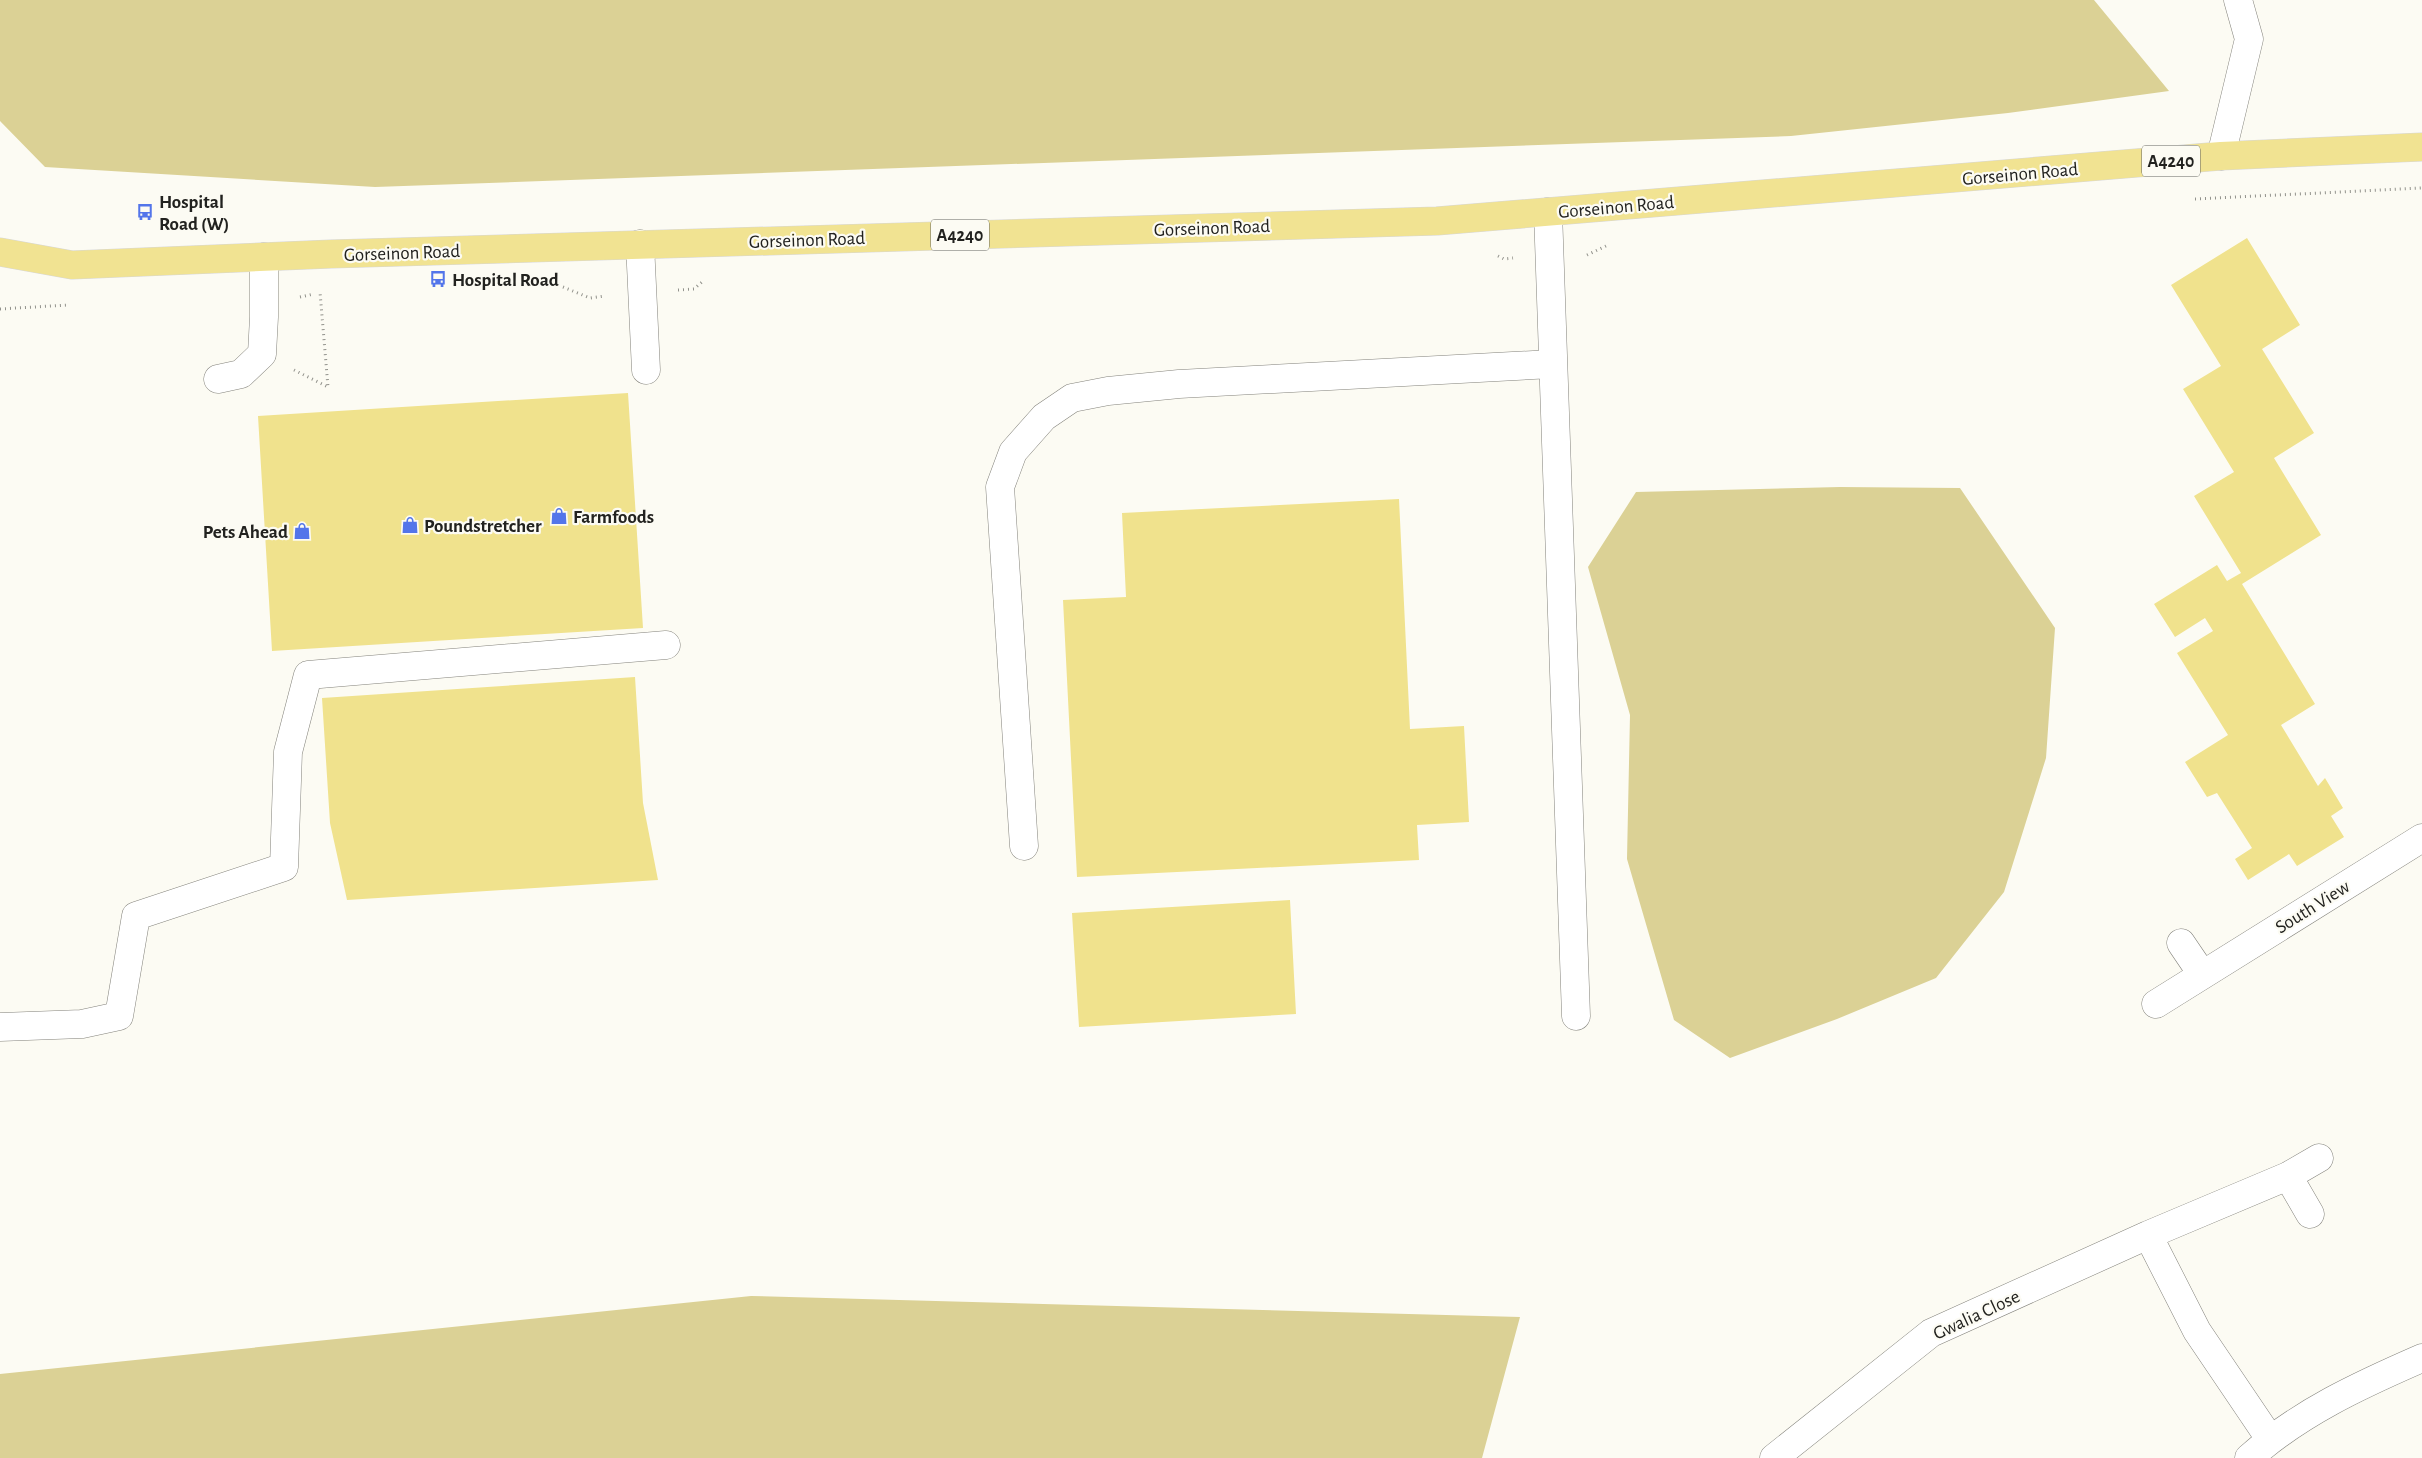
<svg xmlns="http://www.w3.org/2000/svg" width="2422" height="1458" font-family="'Alegreya Sans',sans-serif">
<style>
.green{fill:#dbd195}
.building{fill:#f0e28d}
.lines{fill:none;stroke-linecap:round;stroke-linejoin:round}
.minor-casing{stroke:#84837c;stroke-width:29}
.major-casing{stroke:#d7d7d7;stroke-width:29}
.path{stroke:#91918b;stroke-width:3;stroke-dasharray:1 4;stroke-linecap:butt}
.minor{stroke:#fff;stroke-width:28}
.major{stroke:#f1e392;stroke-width:28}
.labels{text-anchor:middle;stroke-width:4.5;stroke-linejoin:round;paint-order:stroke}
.shield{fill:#fcfbf3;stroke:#63635f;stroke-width:1}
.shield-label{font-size:18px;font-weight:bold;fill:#22221f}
.street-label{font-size:19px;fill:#22221f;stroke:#fcfbf3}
.poi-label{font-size:19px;font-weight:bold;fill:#22221f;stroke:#fcfbf3;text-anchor:start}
</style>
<rect width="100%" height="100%" fill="#fcfbf3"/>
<!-- green -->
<path class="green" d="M0,0H2094L2169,91L2008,113L1791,136L375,187L45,167L0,121Z
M1840,487L1960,488L2055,628L2046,758L2004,892L1936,978L1837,1019L1730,1058L1674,1020L1627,859L1630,715L1588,567L1636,492Z
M751,1296L1520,1317L1482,1458H0V1374Z"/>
<!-- building -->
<path class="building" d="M2247,238L2300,325L2262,349L2314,433L2274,458L2321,535L2242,584L2315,704L2281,725L2318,786L2325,778L2343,808L2331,816L2344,837L2297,866L2289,854L2248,880L2235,859L2252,848L2217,793L2207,797L2185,762L2228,735L2177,653L2213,631L2205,618L2175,637L2154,604L2217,565L2227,581L2241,573L2194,496L2234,472L2183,389L2221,366L2171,285Z
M628,393L643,628L272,651L258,416Z
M1399,499L1410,729L1464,726L1469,822L1417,825L1419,860L1077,877L1063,600L1126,597L1122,513Z
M635,677L643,803L658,880L347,900L330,823L322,698Z
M1290,900L1296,1014L1079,1027L1072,913Z"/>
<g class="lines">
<!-- minor casing -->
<g class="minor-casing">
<path id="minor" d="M2221,156L2249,39L2238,0
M1548,212L1576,1016
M640,244L646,370
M218,379L241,374L262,354L264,317V257
M1024,846L1000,487L1013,452L1044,417L1072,398L1108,391L1179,384L1552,364
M2181,943L2202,974
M2156,1004L2422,838
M0,1027L82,1024L119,1016L136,916L284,867L288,752L308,675L666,645
M2288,1176L2310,1214
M2148,1235L2197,1331L2270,1439
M1774,1458L1931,1333L2148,1235L2288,1176L2319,1158
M2249,1458C2299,1413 2360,1385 2422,1358"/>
</g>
<!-- major casing -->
<g class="major-casing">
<path id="major" d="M0,252L72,265L331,254L1437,221L2221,156L2422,147"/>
</g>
<!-- path -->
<path class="path" d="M2195,199L2422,188
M1587,255L1606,246
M1498,256L1504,259L1513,258
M563,287L590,298L605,296
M678,290L694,289L702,282
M300,297L314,294
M0,309L68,305
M294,370L328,387L320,292"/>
<!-- minor -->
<use href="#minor" class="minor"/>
<!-- major -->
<use href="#major" class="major"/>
</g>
<!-- icons -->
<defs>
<g id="bus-bare" transform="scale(1.35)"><path d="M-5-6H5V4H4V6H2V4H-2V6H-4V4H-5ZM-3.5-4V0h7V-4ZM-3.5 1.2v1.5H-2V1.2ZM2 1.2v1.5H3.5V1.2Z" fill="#5375ea" stroke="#fcfbf3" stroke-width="2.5" paint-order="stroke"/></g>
<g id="shop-bare" transform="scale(1.35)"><path d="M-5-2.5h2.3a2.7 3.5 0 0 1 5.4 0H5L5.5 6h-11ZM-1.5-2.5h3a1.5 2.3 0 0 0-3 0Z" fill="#5375ea" stroke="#fcfbf3" stroke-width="2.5" paint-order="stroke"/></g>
</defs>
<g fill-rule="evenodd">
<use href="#bus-bare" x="145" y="212"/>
<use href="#bus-bare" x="438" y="279"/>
<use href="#shop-bare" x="559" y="516"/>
<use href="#shop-bare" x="410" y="525"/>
<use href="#shop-bare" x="302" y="531"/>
</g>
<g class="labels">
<!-- shield labels -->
<g class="shield">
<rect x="2142" y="145.5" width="58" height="31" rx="4"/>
<rect x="931" y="219.5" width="58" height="31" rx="4"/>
</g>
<g class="shield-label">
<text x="2171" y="167">A4240</text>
<text x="960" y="241">A4240</text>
</g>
<!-- street labels -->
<g class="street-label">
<text transform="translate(2020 173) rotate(-5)" y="7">Gorseinon Road</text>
<text transform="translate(1616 206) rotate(-5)" y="7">Gorseinon Road</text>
<text transform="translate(1212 227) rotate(-2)" y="7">Gorseinon Road</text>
<text transform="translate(807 239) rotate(-2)" y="7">Gorseinon Road</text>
<text transform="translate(402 252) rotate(-2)" y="7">Gorseinon Road</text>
<text transform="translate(2312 906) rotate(-32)" y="7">South View</text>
<text transform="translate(1976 1314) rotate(-25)" y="7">Gwalia Close</text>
</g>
<!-- poi labels -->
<g class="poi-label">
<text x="159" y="208">Hospital<tspan x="159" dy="22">Road (W)</tspan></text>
<text x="452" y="286">Hospital Road</text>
<text x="573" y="523">Farmfoods</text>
<text x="424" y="532">Poundstretcher</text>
<text x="288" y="538" text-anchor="end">Pets Ahead</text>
</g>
</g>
</svg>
